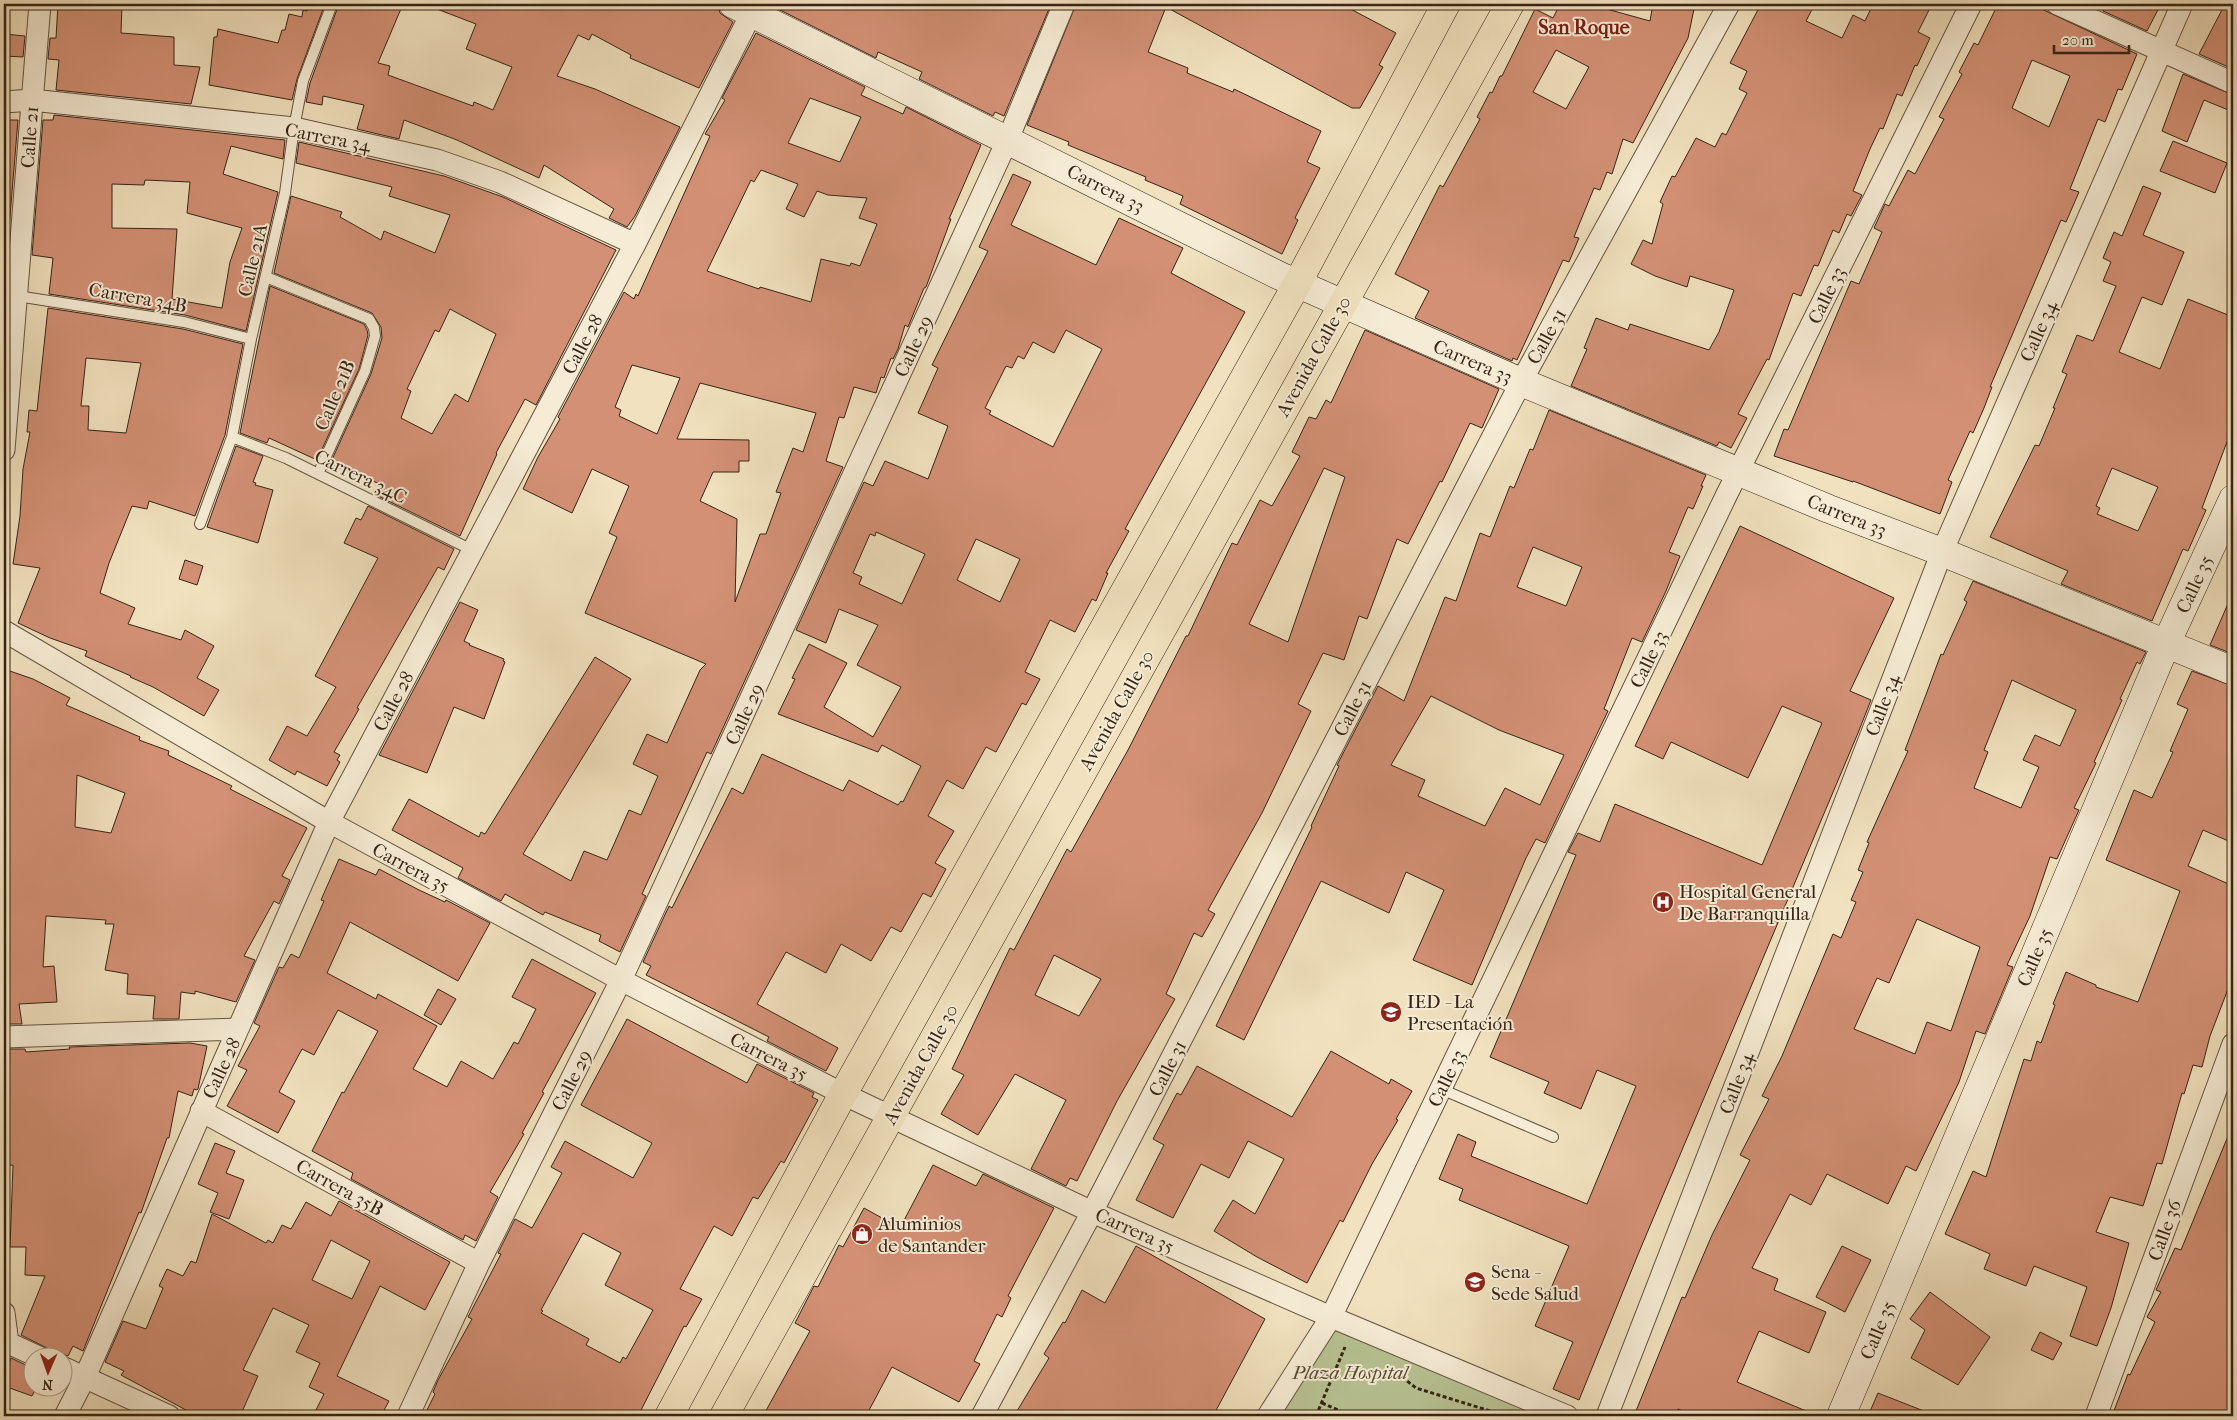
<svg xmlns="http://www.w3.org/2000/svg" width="2237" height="1420" font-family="'IM FELL French Canon',serif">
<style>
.green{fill:#b8c393;stroke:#777455}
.building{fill:#d39075;stroke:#362417;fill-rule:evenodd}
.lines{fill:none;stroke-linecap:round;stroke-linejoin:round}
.lane-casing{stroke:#655341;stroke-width:12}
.street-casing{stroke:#655341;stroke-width:23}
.secondary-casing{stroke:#362417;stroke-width:29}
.highway-casing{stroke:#362417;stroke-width:29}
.path{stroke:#362417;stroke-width:3;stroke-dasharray:4 2.5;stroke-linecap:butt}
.lane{stroke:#f6ecd5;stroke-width:10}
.street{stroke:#f6ecd5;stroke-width:21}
.secondary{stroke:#f6ecd5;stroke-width:28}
.highway{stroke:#f1e1be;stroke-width:28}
.labels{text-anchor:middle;stroke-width:4;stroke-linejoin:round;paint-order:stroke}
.street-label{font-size:19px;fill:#362417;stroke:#f6ecd5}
.poi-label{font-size:19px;fill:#362417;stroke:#f6ecd5;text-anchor:start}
.park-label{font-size:19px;font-style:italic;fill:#564c36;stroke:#f6ecd5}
.neighbourhood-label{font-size:20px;font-weight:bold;fill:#7a1f14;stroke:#f6ecd5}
</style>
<rect width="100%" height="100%" fill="#f1e1be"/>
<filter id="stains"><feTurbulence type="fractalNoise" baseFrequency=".004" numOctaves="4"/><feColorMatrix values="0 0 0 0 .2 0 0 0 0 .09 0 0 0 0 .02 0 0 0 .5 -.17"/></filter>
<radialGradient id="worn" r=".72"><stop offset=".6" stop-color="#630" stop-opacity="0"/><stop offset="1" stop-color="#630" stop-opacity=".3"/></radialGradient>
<!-- green -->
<path class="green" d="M1331,1317L1567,1416H1271Z"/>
<!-- building -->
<path class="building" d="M58,4H122L121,33L174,37V65L200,67L191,104L56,90L59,60L48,59L50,38H56Z
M309,4H325L297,79L292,100L209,85L214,37H217L218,29L278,43L282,30H285L289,14L302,17L303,10L307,11Z
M339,4H403L378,63L390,66L388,75L473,106L474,102L493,110L512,67L466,49L476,24L429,6V4H718L720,13L733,22L699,88L630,58L631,55L592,34L589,40L578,35L557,76L595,89L680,127L635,216L627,227L609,218L614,209L544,165L539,178L457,140L404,120L399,139L357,129L364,105L323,96L322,105L306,102L310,83Z
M768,4H1051L1004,116L995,112L993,116L919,79L922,72L878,52L876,58Z
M1076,4H1341L1396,33L1379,65L1383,67L1360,108H1352L1166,7L1148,52L1188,68L1187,73L1233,92L1234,89L1321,131L1307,162L1320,168L1295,218L1298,220L1282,254L1180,204L1183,196L1145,180L1146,177L1068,145L1069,142L1027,125Z
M1560,4H1594L1603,8L1650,21L1653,4H1695L1688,38L1633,143L1623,139L1612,174L1607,172L1600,190L1594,188L1574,237L1579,238L1569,262L1563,260L1517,360L1513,358L1512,361L1415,318L1429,291L1395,274L1440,185L1443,187L1480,119L1477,117L1490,92L1492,93L1500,76H1502L1535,9L1553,18ZM1556,50L1589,67L1566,109L1533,92Z
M1761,4H1815L1806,21L1842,38L1853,15L1865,21L1873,4H1932L1918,32L1930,38L1917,66L1915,65L1902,96L1897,94L1883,129L1880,128L1870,149L1853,191L1862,195L1851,216L1847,214L1839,233L1833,230L1818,266L1814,265L1801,296L1793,293L1769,360L1767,359L1738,414L1747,418L1731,448L1719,442L1717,446L1571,386L1587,349L1584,348L1596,318L1628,330L1630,324L1709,350L1719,332L1734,290L1690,276L1687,287L1655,276L1631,264L1643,240L1652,244L1663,204L1660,202L1672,176L1675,177L1696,138L1715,147L1722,133L1726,135L1747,93L1739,89L1747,71L1730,63Z
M1998,4H2031L2137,54L2122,90L2118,89L2105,122L2098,119L2070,189L2079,192L2066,222L2061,220L1990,387H1992L1984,408L1973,433L1970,431L1948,480L1952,482L1940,514L1853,481V482L1774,456L1784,429L1788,430L1851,281L1859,284L1882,232L1874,228L1885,204L1889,206L1908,170L1915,174L1944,119L1939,117L1962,74L1959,72L1974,43L1978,45ZM2032,60L2070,76L2049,127L2012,108Z
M2106,4H2161L2147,31L2103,11Z
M2225,4H2233V69L2199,54Z
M756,33L865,87L861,95L903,114L906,107L981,145L949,219H951L926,287L924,288L908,327L905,325L898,349L893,359L891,358L884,378L881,377L876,393L854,387L844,418L839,417L826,461L843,467L711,754L707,752L642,894L646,896L620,952L599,941L601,935L545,912L543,915L505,894L501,901L458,878L463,868L392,830L409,799L479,837L481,832L485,834L595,657L631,679L523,854L571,881L584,851L607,860L629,810L641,815L658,776L633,764L647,734L667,743L700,670L706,664L585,613L617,537L609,533L629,486L592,469L572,513L523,489L538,457L560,419L558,417L624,292L634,299L636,294L638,296L710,136L705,134L725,100L722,98ZM810,98L861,117L840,162L788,143ZM761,170L798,184L786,209L804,217L817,191L828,195L867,198L859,218L877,224L860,266L851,263L850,266L821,259L811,302L760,287L759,289L707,271L751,180L754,182ZM632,365L680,378L657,434L619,416L621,410L615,407ZM700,383L816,413L803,452L793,448L776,492L781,493L766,534H760L735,602L737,519L700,501L713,472H739V461H749V440L677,439Z
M4,34L25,36L23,57L4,56Z
M2183,74L2233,95V112L2204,100L2187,142L2162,131Z
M54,115L285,140L283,159L231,146L223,174L278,192L246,331L185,315L49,294L53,258L32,255L43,120H53ZM145,180L190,182L187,213L242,228L230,262L222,308L172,299L177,229L112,228V184L144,185Z
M4,120H18L7,252H4Z
M2173,141L2227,163L2215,193L2160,171Z
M299,142L444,176L503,197L616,250L536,405L525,399L496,453L497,454L460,536L374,494L380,484L330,464L371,374L382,338L381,327L372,313L274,273L291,196L342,212L340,217L381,240L384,231L435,253L450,215L389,196L392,187L296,163ZM450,309L496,334L468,402L455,394L432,434L401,418L411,391L407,389L435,330L439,332Z
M1013,174L1031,182L1011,225L1096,265L1119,218L1183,248L1171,273L1245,312L1125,529L1129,531L1106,573H1108L1096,601L1092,599L1075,632L1050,620L1025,672L1040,679L1026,705L1022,703L996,752L986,747L963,789L947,780L928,816L954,831L935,863L946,869L931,897L923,893L901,932L891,927L871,961L841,944L826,973L786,952L757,1004L838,1048L826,1071L767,1041L769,1037L646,975L651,966L643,962L669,906L672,908L732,788L743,794L762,754L843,791L849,780L898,805L901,801L903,802L921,766L882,745L878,752L778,714L795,679L792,678L809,644L847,663L824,707L873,737L901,687L857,665L878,625L839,609L826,643L796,630L864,482L873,486L885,461L928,479L948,426L918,413L938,368L932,365L988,251L979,247ZM1066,330L1102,349L1053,447L989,414L991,411L985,408L1006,366L1012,368L1018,356L1024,359L1033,342L1054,353ZM876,532L925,554L902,604L859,584L862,577L853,573L870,534L875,536ZM976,539L1020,559L1000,602L957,580Z
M2143,186L2161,193L2143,235L2184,252L2162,305L2142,297L2119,352L2160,369L2188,299L2233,317V426L2202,508L2206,510L2188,551L2183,549L2152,621L2061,584L2068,571L1990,537L2035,445L2039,446L2055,408H2053L2067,374L2062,372L2077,335L2093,341L2116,286L2103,281L2111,262L2103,258L2114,232L2122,236ZM2112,468L2158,487L2138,531L2097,514L2100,508L2096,506Z
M270,286L364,324L367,330L368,335L359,369L317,460L269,438L267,443L240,433Z
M48,308L183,329L243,344L225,435L195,516L149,501L147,509L132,506L109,563L100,593L135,608L128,624L181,640L185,630L214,646L197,678L219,690L204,716L153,687L130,677L131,676L85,656L87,651L50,638L18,623L40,568L13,564L20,516L23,469L30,432H27L29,410L37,411ZM86,358L141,363L126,433L88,430L89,406H81Z
M1365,330L1499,389L1482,428L1470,423L1442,482L1440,481L1408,544L1397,539L1367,619L1359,616L1344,660L1323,653L1298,704L1311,711L1262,813L1208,910L1215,914L1202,937L1194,933L1166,994L1175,999L1117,1101L1077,1181L1070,1178L1066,1186L1031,1169L1066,1100L1015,1074L978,1135L941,1114L964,1075L952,1069L1010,948L1014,950L1067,849L1071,852L1128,750L1186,636H1188L1232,543L1237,545L1260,500L1272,506L1300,456L1292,452L1309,417L1316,419L1326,400L1331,403ZM1324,468L1345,477L1288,642L1249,624ZM1054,955L1101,979L1079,1016L1035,995Z
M1549,410L1706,475L1701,486H1703L1693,509L1688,507L1669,552L1680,556L1666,591L1642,642L1632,638L1604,709L1608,711L1545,843L1536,839L1526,858L1472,985L1413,960L1444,890L1406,872L1389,913L1321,881L1244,1040L1216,1026L1312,827L1311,826L1339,766L1337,765L1378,686L1404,701L1445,597L1456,601L1480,533L1490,537L1510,486L1514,488L1530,449L1533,450ZM1533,547L1582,567L1566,606L1517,587ZM1431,696L1499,730L1564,755L1540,805L1505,788L1485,826L1418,796L1425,780L1391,765Z
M236,446L263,456L253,482L256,483L255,485L273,490L258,543L207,527Z
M368,506L454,549L444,570L438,567L357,708L359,709L334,752L340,755L337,760L340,762L327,786L297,771L295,775L269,760L287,726L307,736L336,687L315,676L378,558L344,543L356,518L361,520Z
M1740,526L1894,598L1850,691L1871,700L1858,733L1639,1252L1579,1400L1553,1389L1573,1342L1535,1326L1569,1246L1459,1200L1463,1189L1439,1179L1458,1134L1476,1142L1471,1156L1587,1204L1636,1086L1597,1070L1581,1109L1544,1093L1549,1082L1490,1057L1576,855L1568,852L1578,833L1600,842L1615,804L1762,865L1822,723L1782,706L1748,778L1671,742L1663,759L1635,746Z
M185,560L203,566L197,585L179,579Z
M1973,581L2146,652L2140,664L2137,662L2120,699L2122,700L2094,762L2096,763L2074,808L2079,810L2057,859L2050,857L2030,916L2007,965L2013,967L1985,1034L1976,1031L1959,1082L1916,1171L1906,1166L1888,1204L1827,1174L1811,1205L1790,1194L1752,1268L1778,1279L1774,1290L1826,1312L1809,1353L1759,1331L1737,1382L1818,1416H1695L1678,1409L1675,1416H1634L1682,1297L1685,1298L1712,1235L1750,1160L1740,1155L1769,1099L1762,1096L1782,1056L1833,934L1841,938L1856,902L1851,900L1863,872L1858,870L1869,843L1867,842L1908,751L1905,750L1927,692L1941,654L1943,655L1967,602L1964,600ZM2012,680L2076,710L2060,746L2035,735L2023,760L2039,767L2021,808L1974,788L1988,752L1984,750ZM1917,919L1980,947L1951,1031L1927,1022L1915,1054L1854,1029L1877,978L1889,983Z
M2233,592V654L2210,645Z
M460,602L478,610L464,641L470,644L469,645L504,659L503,661L505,662L484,719L454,707L427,773L379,755Z
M4,669L33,679L70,698L66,705L140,737L139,740L169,751L168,755L232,786L230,789L307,828L282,876L290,880L279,904L274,901L244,956L255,960L236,1002L195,991V994L181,992L179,1019H153L155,996L127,994L128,974L105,970L114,924H105L106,920L46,916L43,967L54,966L57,1002L19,1004L22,1024H4ZM77,775L125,793L111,833L75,827Z
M2192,671L2233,686V843L2203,830L2188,866L2233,886V976L2210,1036L2202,1067L2193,1065L2184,1094L2182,1093L2162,1164L2157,1163L2143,1206L2110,1197L2096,1232L2129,1243L2111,1308L2097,1346L2070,1336L2087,1287L2034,1266L2026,1286L1984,1269L1990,1254L1945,1234L1973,1171L1986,1177L2024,1059L2031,1061L2037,1041L2041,1043L2055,1005L2053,1004L2066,972L2096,985V987L2138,1002L2180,891L2106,860L2134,790L2152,798L2173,752L2170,751L2188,709L2177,704Z
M339,859L376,875L379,869L419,890L445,902L446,900L490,923L458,981L350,922L327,973L376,999L378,994L437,1026L413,1069L447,1087L461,1061L493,1079L514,1042L518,1044L536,1009L512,997L532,959L596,993L542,1092L544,1093L522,1133L524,1134L490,1192L498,1197L476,1241L465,1235L463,1240L351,1179L353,1173L312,1151L342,1092L344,1093L378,1031L338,1010L314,1055L302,1049L279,1092L295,1101L278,1133L227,1106L247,1070L238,1066L260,1026L254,1023L279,967L283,968L291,954L299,958L324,901L321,900Z
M438,989L456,999L441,1025L424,1015Z
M627,1019L747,1083L757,1064L814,1093L812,1097L818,1100L784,1163L781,1161L758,1199L753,1197L732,1236L714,1226L680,1289L702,1299L686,1327L684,1326L638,1416H424L435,1394L433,1392L438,1380L472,1319L468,1317L501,1254L498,1253L515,1219L532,1228L562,1173L551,1167L565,1141L633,1178L652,1143L581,1105ZM583,1233L621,1253L605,1285L653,1310L626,1359L623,1357L620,1363L586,1345L589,1339L541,1313L543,1311L541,1310Z
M190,1043L207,1046L198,1089L197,1090L194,1089L192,1096L178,1091L169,1138H167L141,1213L139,1212L83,1351L73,1346L68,1356L51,1350L21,1335L45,1276L25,1275L26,1247H10L13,1165L4,1166V1049H25L26,1052L70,1049L69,1047Z
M1331,1051L1389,1084L1391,1079L1412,1091L1396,1119L1398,1120L1372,1164L1343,1222L1340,1220L1307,1283L1257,1257L1214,1231L1233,1200L1255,1214L1284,1159L1248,1141L1229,1178L1201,1164L1173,1218L1136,1200L1164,1145L1153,1139L1177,1093L1181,1095L1197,1066L1292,1117Z
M2233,1124V1416H2112L2128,1374L2130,1375L2155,1322L2147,1317L2161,1292L2156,1290L2175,1248L2181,1250Z
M215,1143L235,1151L226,1173L244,1180L229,1219L210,1212L218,1193L198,1184Z
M933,1165L976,1186L983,1174L1054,1208L1008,1296L1011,1298L1002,1317L997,1314L974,1361L980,1364L959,1402L892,1367L866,1416H763L810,1331L795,1323L814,1286L818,1287L839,1245L843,1247L864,1208L900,1228Z
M339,1201L450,1262L425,1310L380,1286L337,1376L389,1401L381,1416H313L324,1394L309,1387L320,1363L296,1352L309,1325L273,1308L243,1370L258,1376L240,1416H197L121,1375L124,1371L105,1362L123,1321L146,1329L163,1288L159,1286L167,1269L183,1276L191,1261L196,1263L212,1214L266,1243L268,1240L273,1243L282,1225L291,1229L306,1202L331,1216ZM331,1240L370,1261L352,1299L312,1280Z
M1136,1246L1265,1319L1213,1416H1014L1049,1358L1044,1354L1063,1322L1065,1323L1082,1290L1105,1303Z
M1842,1246L1871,1260L1845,1312L1816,1297Z
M1930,1292L1990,1337L1958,1385L1911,1358L1925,1330L1910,1319Z
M2040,1332L2062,1343L2053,1360L2031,1350Z
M4,1357L10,1361L11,1358L32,1368V1388H36L32,1396L4,1386Z
M1878,1393L1934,1415V1416H1868Z"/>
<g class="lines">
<!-- lane casing -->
<g class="lane-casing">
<path id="lane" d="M266,277L369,319L374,328L375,336L365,371L318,474
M17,296L184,322L251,339
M232,437L286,458L472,550
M200,524L232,437L251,339L285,193L294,128L303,81L332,4
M1441,1089L1553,1137"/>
</g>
<!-- street casing -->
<g class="street-casing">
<path id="street" d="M2057,4L2233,83
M4,102L32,100L294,128L437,160L500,182L635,244
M4,450L40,4
M4,631L329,822L621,980L843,1094L1092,1212L1331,1317L1567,1416
M4,1037L238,1029
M201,1111L479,1263
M4,1313L8,1343
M4,1341L41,1358
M62,1367L169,1416
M65,1416L85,1377L329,822L635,244L756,4
M408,1416L479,1263L621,980L1008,139L1064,4
M982,1416L1092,1212L1521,382L1729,4
M1268,1416L1331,1317L1726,496L1971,4
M1607,1416L1942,552L2182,4
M2096,1416L2233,1044"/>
</g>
<!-- secondary casing -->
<g class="secondary-casing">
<path id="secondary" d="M733,4L1280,276L1521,382L1829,509L1942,552L2233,671
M1841,1416L2166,644L2233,499"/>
</g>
<!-- highway casing -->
<g class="highway-casing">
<path id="highway" d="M669,1416L843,1094L1297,284L1446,4
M724,1416L1510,4"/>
</g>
<!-- path -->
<path class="path" d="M1392,1369L1416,1388L1490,1411
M1322,1403L1352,1416
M1316,1416L1345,1347"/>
<!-- lane -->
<use href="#lane" class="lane"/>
<!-- street -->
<use href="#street" class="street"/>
<!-- secondary -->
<use href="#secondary" class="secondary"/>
<!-- highway -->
<use href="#highway" class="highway"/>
</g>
<!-- icons -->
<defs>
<g id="hospital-disc" transform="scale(1.125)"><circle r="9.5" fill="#8f2418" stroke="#f6ecd5"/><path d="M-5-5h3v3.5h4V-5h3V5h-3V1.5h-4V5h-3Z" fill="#fff"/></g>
<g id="school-disc" transform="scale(1.125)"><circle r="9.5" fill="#8f2418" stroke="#f6ecd5"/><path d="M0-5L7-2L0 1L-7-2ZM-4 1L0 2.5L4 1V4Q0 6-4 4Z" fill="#fff"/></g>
<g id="shop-disc" transform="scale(1.125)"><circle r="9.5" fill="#8f2418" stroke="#f6ecd5"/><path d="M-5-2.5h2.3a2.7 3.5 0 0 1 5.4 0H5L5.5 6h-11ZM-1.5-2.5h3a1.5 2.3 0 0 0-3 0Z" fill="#fff"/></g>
<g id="university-disc" transform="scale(1.125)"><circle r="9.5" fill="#8f2418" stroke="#f6ecd5"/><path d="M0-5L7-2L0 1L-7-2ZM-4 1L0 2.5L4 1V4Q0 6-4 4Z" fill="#fff"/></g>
</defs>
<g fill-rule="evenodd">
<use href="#hospital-disc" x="1663" y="902"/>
<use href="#school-disc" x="1391" y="1012"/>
<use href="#shop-disc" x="862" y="1234"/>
<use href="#university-disc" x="1475" y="1282"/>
</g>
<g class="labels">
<!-- street labels -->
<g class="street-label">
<text transform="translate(29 137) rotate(-86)" y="7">Calle 21</text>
<text transform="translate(328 137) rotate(11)" y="7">Carrera 34</text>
<text transform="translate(1106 188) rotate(27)" y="7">Carrera 33</text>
<text transform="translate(252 260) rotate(-77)" y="7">Calle 21A</text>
<text transform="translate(1826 295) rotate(-64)" y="7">Calle 33</text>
<text transform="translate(138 297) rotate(10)" y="7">Carrera 34B</text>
<text transform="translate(2038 331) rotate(-66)" y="7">Calle 34</text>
<text transform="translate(1546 336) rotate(-61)" y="7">Calle 31</text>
<text transform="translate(582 344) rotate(-62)" y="7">Calle 28</text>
<text transform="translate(913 346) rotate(-65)" y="7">Calle 29</text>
<text transform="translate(1313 356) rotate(-61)" y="7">Avenida Calle 30</text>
<text transform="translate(1473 361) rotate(23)" y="7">Carrera 33</text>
<text transform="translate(334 395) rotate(-67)" y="7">Calle 21B</text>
<text transform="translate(361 476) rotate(26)" y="7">Carrera 34C</text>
<text transform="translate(1847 515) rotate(22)" y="7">Carrera 33</text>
<text transform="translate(2194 584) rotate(-65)" y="7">Calle 35</text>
<text transform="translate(1648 659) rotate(-64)" y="7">Calle 33</text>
<text transform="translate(393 701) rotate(-62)" y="7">Calle 28</text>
<text transform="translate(1882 705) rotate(-69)" y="7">Calle 34</text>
<text transform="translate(1352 708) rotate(-63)" y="7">Calle 31</text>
<text transform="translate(1116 710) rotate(-61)" y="7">Avenida Calle 30</text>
<text transform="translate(744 714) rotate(-65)" y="7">Calle 29</text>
<text transform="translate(411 867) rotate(28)" y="7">Carrera 35</text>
<text transform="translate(2034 957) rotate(-67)" y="7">Calle 35</text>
<text transform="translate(769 1056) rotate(27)" y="7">Carrera 35</text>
<text transform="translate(920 1064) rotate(-61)" y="7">Avenida Calle 30</text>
<text transform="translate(221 1068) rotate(-65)" y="7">Calle 28</text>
<text transform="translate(1167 1068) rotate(-63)" y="7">Calle 31</text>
<text transform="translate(1446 1078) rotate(-64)" y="7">Calle 33</text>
<text transform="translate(571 1080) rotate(-63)" y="7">Calle 29</text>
<text transform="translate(1736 1083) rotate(-69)" y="7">Calle 34</text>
<text transform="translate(340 1187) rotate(29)" y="7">Carrera 35B</text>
<text transform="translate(1135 1230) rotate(24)" y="7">Carrera 35</text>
<text transform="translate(2164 1230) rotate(-70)" y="7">Calle 36</text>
<text transform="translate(1877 1330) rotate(-67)" y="7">Calle 35</text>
</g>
<!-- poi labels -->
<g class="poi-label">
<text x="1679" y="898">Hospital General<tspan x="1679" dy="22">De Barranquilla</tspan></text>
<text x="1407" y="1008">IED - La<tspan x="1407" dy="22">Presentación</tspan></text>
<text x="878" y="1230">Aluminios<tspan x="878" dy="22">de Santander</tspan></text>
<text x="1491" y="1278">Sena -<tspan x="1491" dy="22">Sede Salud</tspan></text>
</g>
<!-- park labels -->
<g class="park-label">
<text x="1350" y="1379">Plaza Hospital</text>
</g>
<!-- neighbourhood labels -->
<g class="neighbourhood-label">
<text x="1584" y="34">San Roque</text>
</g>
</g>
<!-- margin -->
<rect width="2237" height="1420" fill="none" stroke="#f1e1be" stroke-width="20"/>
<rect x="5" y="5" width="2227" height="1410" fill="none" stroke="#362417" stroke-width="2.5"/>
<rect x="10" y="10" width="2217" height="1400" fill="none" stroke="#362417"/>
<!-- north arrow -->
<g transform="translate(48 1372) rotate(182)"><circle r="24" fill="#f6ecd5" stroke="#a99c89"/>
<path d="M0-4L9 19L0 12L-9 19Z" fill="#8f2418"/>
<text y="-8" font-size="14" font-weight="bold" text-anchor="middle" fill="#362417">N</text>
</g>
<!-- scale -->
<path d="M2054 45v8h75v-8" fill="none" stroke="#362417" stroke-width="2.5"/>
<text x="2062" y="45" font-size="15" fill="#362417" stroke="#f6ecd5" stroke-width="4" paint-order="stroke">20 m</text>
<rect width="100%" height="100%" filter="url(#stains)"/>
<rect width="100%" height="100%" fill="url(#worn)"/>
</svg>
